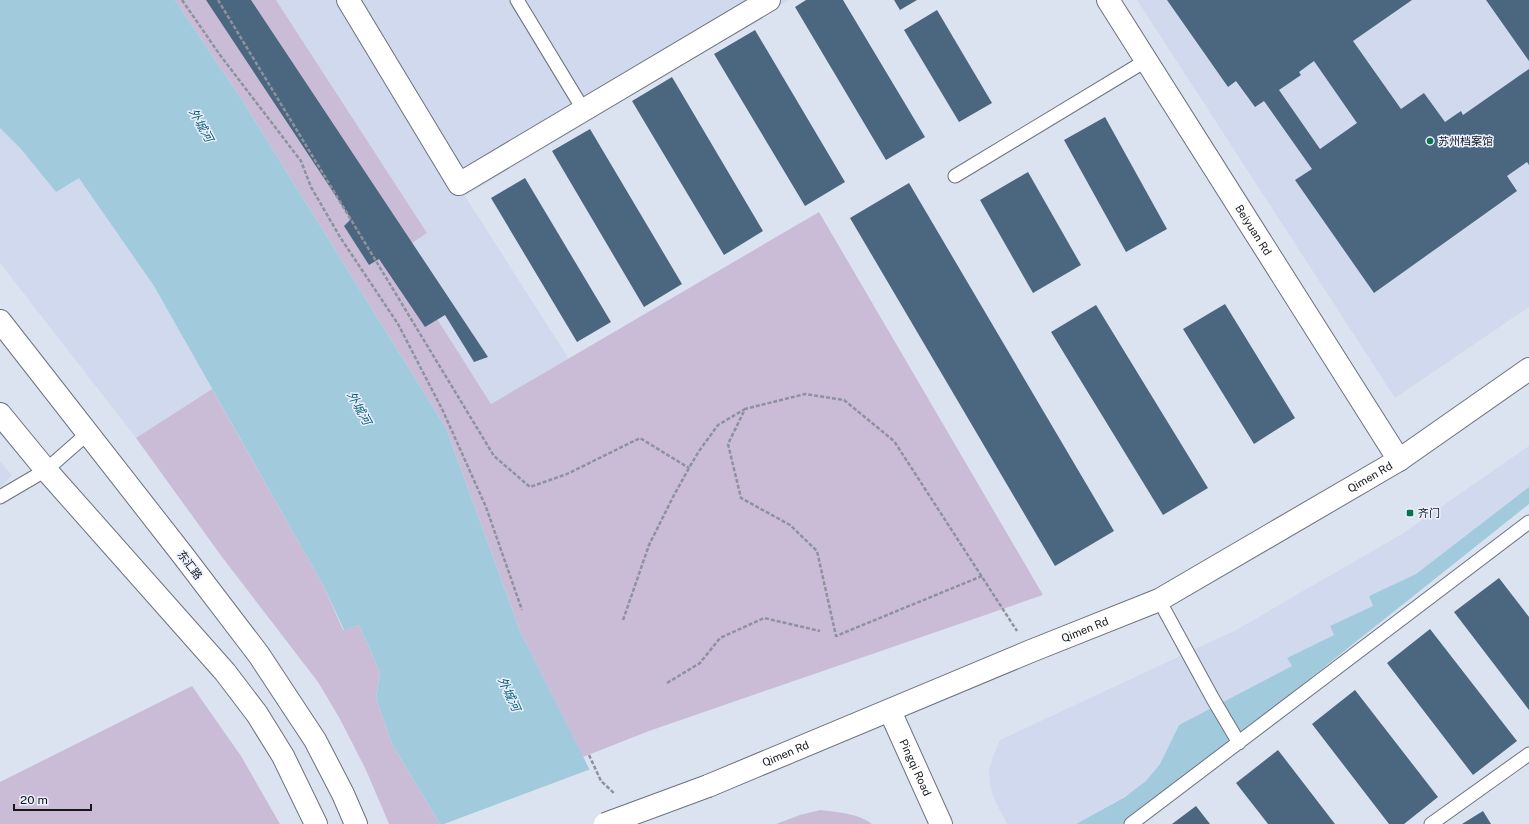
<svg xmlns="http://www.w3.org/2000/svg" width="1529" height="824" font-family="'Public Sans','Noto Sans SC',sans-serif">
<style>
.built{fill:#d0d9ee}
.green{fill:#cabcd7}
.water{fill:#a1cbdc}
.pier{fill:#dce3f0}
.building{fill:#4b677f;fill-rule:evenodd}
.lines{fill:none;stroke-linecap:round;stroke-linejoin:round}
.lane-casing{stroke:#6c717d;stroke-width:15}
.street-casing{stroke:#6c717d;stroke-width:24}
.secondary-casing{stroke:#6c717d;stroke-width:24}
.path{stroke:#8d929c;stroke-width:2.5;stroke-dasharray:4 2;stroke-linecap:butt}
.lane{stroke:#fff;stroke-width:13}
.street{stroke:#fff;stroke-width:22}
.secondary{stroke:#fff;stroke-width:22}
.secondary-bridge-casing{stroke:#6c717d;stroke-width:24;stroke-linecap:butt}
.secondary-bridge{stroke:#fff;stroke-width:22}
.poi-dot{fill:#0a734b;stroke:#eaf0fe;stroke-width:1.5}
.labels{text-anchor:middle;stroke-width:3;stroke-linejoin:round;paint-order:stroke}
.poi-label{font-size:11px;fill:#16181c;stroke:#eaf0fe;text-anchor:start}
.street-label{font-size:11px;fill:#16181c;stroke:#eaf0fe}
.water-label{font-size:12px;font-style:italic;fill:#065b73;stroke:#eaf0fe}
</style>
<rect width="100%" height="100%" fill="#dce3f0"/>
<!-- built -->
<path class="built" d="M276,0H789L465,196L569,359L491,404L396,254L427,233Z
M1137,0H1529V307L1395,398Z
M0,128L21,149L79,177L154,286L212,389L136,438L0,263Z
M1529,446V487L1416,574L1369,596L1373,606L1331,626L1334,635L1287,658L1292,666L1179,725L1160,764L1146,781L1134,791L1076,824H1007L995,801L990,786L989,769L994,754L1000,740L1236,630L1402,534Z
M0,461L12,475L0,488Z"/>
<!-- green -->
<path class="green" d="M175,0H276L427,233L396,254L491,404L819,212L1043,595L649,731L583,757L520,631L446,428L242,100Z
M212,389L324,587L343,630L359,625L380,672L376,698L392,744L440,824H389L366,770L340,719L318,682L222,557L136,438Z
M192,686L241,756L280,824H0V782Z
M820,810C837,812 858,813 872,824H776L800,815Z"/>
<!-- water -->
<path class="water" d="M0,0H175L242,100L446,428L520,631L617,824H440L392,744L376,698L380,672L359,625L344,630L324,587L154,286L79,178L56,192L21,149L0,128Z
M1529,487V504L1127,824H1076L1125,797L1146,781L1160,764L1179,725L1292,666L1287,658L1334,635L1330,626L1373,606L1369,596L1416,574Z"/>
<!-- pier -->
<path class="pier" d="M591,769L619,824H444Z"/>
<!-- building -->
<path class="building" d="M206,0H251L488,357L474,362L445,315L425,327L379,259L369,265L344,226L351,219Z
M806,0H843L925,137L886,160L795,7Z
M894,0H917L900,10Z
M1167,0H1412L1353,41L1401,109L1424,93L1445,122L1461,111L1463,115L1529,69V165L1527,162L1507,176L1517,191L1374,293L1295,180L1312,169L1264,101L1255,107L1236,81L1228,87ZM1314,61L1357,123L1320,149L1279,90L1301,75L1299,72Z
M1486,0H1529V61Z
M937,10L992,103L959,122L904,30Z
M755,30L845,182L805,206L714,54Z
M672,77L763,231L724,255L632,101Z
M1105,117L1167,229L1126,252L1064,140Z
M590,129L682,284L644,307L552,151Z
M1028,172L1081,265L1033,293L980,200Z
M525,178L611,322L577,342L491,198Z
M909,183L1114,531L1055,566L850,218Z
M1225,304L1295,418L1254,444L1183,329Z
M1096,305L1208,488L1163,515L1051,332Z
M1499,578L1529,617V710L1454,612Z
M1430,629L1517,741L1473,775L1387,663Z
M1355,690L1438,797L1404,824H1389L1312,724Z
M1278,750L1335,824H1268L1236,783Z
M1196,806L1210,824H1172Z
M1483,811L1491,824H1462Z"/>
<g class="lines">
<!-- lane casing -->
<g class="lane-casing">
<path id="lane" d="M517,0L583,109
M955,176L1147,60
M0,497L46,470L87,434
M1159,600L1213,699L1239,743
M1131,824L1529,522
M1431,824L1529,754"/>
</g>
<!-- street casing -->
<g class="street-casing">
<path id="street" d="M348,0L459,184L769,0"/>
</g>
<!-- secondary casing -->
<g class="secondary-casing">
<g id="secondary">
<path id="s1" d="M1108,0L1399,460"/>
<path d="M0,321L182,554L259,655L315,740L343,794L356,824"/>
<path d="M0,414L46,470L225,672L257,714L283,756L316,824"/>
<path id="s2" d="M890,711L941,824"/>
<path id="s3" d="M708,786L1031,651L1159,600L1399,460L1529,369"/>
</g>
</g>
<!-- path -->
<path class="path" d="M182,0L220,55L301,161L311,187L340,237L398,324L443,411L486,507L522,610
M218,0L494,456L530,487L567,474L640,438L689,468
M982,576L836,636L817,551L790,525L741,498L728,444L745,409L805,394L844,400L894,441L1017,631
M623,620L649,545L673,497L689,468L699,451L718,425L745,409
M667,683L700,663L720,638L764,618L820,631
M589,755L601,781L615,794"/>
<!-- lane -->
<use href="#lane" class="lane"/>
<!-- street -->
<use href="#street" class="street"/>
<!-- secondary -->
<use href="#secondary" class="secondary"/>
<!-- secondary-bridge casing -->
<g class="secondary-bridge-casing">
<path id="secondary-bridge" d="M605,824L708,786"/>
</g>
<!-- secondary-bridge -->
<use href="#secondary-bridge" class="secondary-bridge"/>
</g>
<!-- markers -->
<g class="poi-dot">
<circle cx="1430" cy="141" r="4"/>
<rect x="1406" y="509" width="8" height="8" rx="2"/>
</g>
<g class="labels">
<!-- poi labels -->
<g class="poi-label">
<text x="1438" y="145">苏州档案馆</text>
<text x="1418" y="517">齐门</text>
</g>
<!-- street labels -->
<g class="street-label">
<text dy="4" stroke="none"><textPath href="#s1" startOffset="272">Beiyuan Rd</textPath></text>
<text dy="4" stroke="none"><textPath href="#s3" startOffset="732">Qimen Rd</textPath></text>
<text transform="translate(190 565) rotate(53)" y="4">东汇路</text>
<text dy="4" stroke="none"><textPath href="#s3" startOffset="408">Qimen Rd</textPath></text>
<text dy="4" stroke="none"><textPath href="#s3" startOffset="84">Qimen Rd</textPath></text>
<text dy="4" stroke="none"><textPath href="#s2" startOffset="62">Pingqi Road</textPath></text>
</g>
<!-- water labels -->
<g class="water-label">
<text transform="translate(201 125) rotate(61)" y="4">外城河</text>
<text transform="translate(359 408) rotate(61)" y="4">外城河</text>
<text transform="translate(509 694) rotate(65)" y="4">外城河</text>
</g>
</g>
<!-- scale -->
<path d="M14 804v6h77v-6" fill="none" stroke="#16181c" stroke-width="2"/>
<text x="20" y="804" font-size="12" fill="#16181c" stroke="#eaf0fe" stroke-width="3" paint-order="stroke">20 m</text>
</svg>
